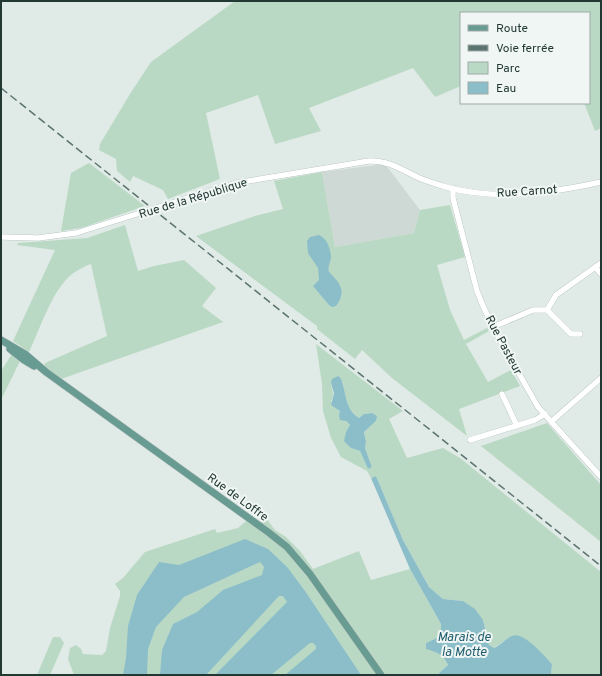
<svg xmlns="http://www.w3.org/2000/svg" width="602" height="676" font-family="Overpass,sans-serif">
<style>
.built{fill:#ced9d5}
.green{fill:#bad9c4;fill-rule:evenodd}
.water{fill:#8cbeca}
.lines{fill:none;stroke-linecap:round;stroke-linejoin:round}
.minor-casing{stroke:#a3b1ad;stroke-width:6}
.major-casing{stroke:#c1c7c6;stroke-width:8}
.minor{stroke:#fff;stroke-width:5.5}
.major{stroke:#689b91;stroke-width:7}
.rail{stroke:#5c746f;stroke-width:1.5;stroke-dasharray:8 4;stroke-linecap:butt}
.labels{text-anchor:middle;stroke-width:4;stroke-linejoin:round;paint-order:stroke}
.street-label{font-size:12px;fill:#223833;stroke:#f0f6f4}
.water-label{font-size:13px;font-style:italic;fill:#225e6f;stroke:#f0f6f4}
</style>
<rect width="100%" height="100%" fill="#e0eae6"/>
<!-- built -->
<path class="built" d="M385,164L420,210L414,233L335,247L322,172Z"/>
<!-- green -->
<path class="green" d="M235,1H601V128L595,131L584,103H589V13H461V86L435,97L413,68L309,108L321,131L275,144L258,95L206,113L220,179L168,199L163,190L133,176L130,182L117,171L116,159L99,150L100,144L130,94L151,62Z
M89,163L145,206L81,228L61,231L71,173Z
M322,172L335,247L414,233L420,210L450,205L465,257L437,265L450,310L464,340L487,328L489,331L466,344L488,382L511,370L520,386L459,409L467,436L392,378L362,350L355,359L317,329V326L196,236L255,216L283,209L274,181Z
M125,225L138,271L154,266L184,260L216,288L202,306L223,322L61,379L44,368L45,363L107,336L91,264C85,266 78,270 72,274C52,290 40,329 29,352L13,341L55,250L17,245L18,243L87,238Z
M316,344L403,411L389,419L407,458L443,448L460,458L601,572V675H551L552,664L512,636L494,648L489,645L483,620L463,601L443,599L429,587L403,540L376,476L371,478L367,471L341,457L331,438L323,411L322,384ZM343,382C344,396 347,410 359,418L364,414L372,413L376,421L364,432L366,442L365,448L372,467L368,469L360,451L351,448L350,425L339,415L340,411L331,401C335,394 332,390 331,383Z
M12,354L20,361L1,400V371Z
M547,423L601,485V542L481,446Z
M266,518L275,530L286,537L300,551L313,569L359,551L371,580L410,569L441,624L442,636L426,643L446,659L448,665L437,675H74L68,659L70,648L76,645L81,649L83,654L102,655L106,651L110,628L120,596V591L115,584L123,578L145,552L215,529L217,533L238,528L246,521L253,526Z
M53,637H60L64,643L50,675H37Z"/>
<!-- water -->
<path class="water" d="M319,235C327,238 330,248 331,256C331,262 327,266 329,272C340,283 347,291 336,306L332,307L329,305L313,286L319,280L318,268L308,253L307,241L310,237Z
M338,376C347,380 341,407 359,418L364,414L372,413L377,416L376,421L364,432L366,442L365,448L372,467L368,469L360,451L351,448L344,441L346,432L350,425L346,421L340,420L339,415L340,411L331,405L334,393L331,383L332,379Z
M376,476L403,540L429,587L443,599L463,601L475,609L483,620L489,645L494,648C499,646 508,637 512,636C524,631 544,656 552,664L551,675H437L448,665C444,654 436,652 426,649V643L441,636V624L410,569L371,478Z
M245,539L268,549L288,568L305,591L361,675H285L316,649V646L313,643H310L271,675H215L287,602L283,596H279L206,675H160L162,650L173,624L197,612L223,590L262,575L264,567L260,562L184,597L156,627L148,649L147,675H123L126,658L128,626L137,595L159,562L179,565Z"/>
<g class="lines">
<!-- minor casing -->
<g class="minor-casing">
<path id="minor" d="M453,188V198L477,291L483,306L496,333L538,407L601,477
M1,237L38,238L76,233L236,183L369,161C387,160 401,169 417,177C426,181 436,184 446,187C496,201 551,193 601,182
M595,267L601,274
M547,310L571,334H580
M493,327L533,310H547L556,295L601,263
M502,394L517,426
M552,421L601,378
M470,440L535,420L545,414"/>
</g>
<!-- major casing -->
<g class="major-casing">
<path id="major" d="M1,340L25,354L46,372L268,532L287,547L310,574L381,675
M10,349L24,360L34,366"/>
</g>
<!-- minor -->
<use href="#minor" class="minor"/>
<!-- major -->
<use href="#major" class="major"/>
<!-- rail -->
<path class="rail" d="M1,88L601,566"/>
</g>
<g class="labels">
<!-- street labels -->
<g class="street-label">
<text transform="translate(527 191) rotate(-4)" y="4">Rue Carnot</text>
<text transform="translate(193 198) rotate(-17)" y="4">Rue de la République</text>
<text transform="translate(504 345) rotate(62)" y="4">Rue Pasteur</text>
<text transform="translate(238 497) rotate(36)" y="4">Rue de Loffre</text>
</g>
<!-- water labels -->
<g class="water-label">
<text x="464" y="641">Marais de<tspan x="464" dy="15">la Motte</tspan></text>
</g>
</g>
<!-- border -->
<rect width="602" height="676" fill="none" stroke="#223833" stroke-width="4"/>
<!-- legend -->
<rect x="460" y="12" width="130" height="92" fill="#f0f6f4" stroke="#9eaaa7"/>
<rect x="468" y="25" width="20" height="6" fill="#689b91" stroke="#9eaaa7"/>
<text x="496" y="32" font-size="12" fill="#223833">Route</text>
<rect x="468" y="45" width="20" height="6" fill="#5c746f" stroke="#9eaaa7"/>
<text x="496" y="52" font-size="12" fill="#223833">Voie ferrée</text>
<rect x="468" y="62" width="20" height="12" fill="#bad9c4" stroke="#9eaaa7"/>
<text x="496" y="72" font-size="12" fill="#223833">Parc</text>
<rect x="468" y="82" width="20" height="12" fill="#8cbeca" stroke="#9eaaa7"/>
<text x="496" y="92" font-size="12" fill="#223833">Eau</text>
</svg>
